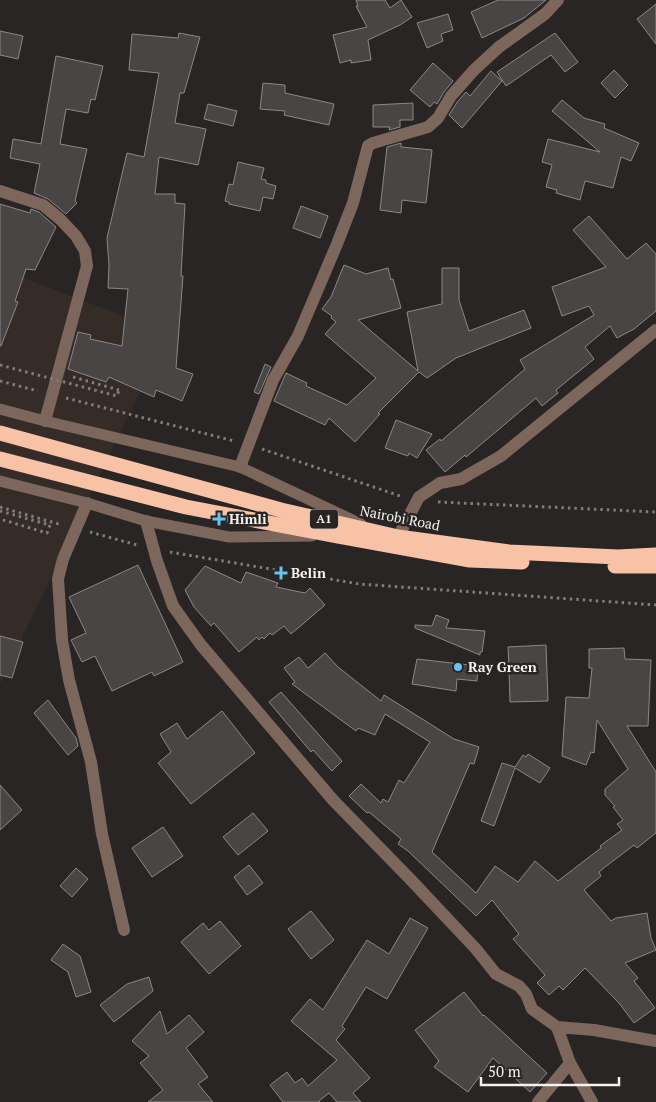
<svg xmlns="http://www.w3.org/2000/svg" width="656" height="1102" font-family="'PT Serif',serif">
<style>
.built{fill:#352c28}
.building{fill:#484544;stroke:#8c8887}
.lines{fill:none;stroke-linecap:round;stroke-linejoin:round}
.path{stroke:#7f7d7c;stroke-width:3;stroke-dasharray:2.5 4;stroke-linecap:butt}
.lane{stroke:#7d675c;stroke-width:11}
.street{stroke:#7d675c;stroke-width:12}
.highway{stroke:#f8c2a6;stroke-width:15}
.path-bridge{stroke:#7f7d7c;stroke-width:3;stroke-dasharray:2.5 4;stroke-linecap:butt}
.poi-dot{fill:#65c5ee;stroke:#282524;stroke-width:2}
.labels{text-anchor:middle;stroke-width:5;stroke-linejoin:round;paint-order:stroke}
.shield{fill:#282524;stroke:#b7b4b4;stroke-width:1}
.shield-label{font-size:12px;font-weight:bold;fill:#f4f2f1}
.street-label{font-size:14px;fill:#f4f2f1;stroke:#282524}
.poi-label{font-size:14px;font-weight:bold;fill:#f4f2f1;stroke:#282524;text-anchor:start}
</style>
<rect width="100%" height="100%" fill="#282524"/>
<!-- built -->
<path class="built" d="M0,269L168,333L0,684Z"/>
<!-- building -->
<path class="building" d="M356,0H385L390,8L401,0L412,17L400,25L368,40L371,60L351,63V60L340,63L333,35L367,27L356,6H358Z
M498,0H546L524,18L482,38L471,12Z
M656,4V44L637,19Z
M448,14L453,30L441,34L443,41L427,48L417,23Z
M0,31L23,36L18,59L0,55Z
M179,33L200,37L184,93H180L175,123L206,129L198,165L159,157L155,194H175V203L185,204L181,276H183L176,368L193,374L182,401L156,390L154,397L109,377L106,382L68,369L78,332L91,335L90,339L122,346L128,289L108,288L109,265L107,238L127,153L144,157L159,73L129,70L132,34L178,38Z
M555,33L578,62L565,72L551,55L506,86L497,72Z
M56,56L103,66L95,100L91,99L88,113L66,109L60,144L87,149L75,201L77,203L66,214L48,199L34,193L40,164L10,158L13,139L41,144Z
M433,63L453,81L444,92L437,104L434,102L430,107L410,90Z
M614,70L628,85L615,98L601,83Z
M491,71L502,81L462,128L449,115L458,101L466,92L470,96Z
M263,83L285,85V93L334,104L329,125L284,115L285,111L260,109Z
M562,100L584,118L605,124L604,128L639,143L631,161L621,157L613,188L585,181L580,200L556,193L557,190L546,187L552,165L542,162L548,139L600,152L552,111Z
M413,103V120H400V127L389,130L390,127H373V105Z
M208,104L237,111L233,126L204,119Z
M401,143V147L432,150L426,203L402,200L401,213L380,210L387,147Z
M238,162L264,168L261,179L266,180V183L276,186L273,199L263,197L260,211L229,204V202L225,201L229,184L233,185Z
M0,204L30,213L31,209L39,212L56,227L35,270L26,269L15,301L18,302L1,346H0Z
M301,206L328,216L320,238L293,228Z
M589,216L627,259L646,243L656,254V311L634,329L617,338L610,326L585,347L594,359L556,390L558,393L542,406L536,398L466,457L465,455L445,472L426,450L440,439L441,441L525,369L520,360L594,315L589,306L562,316L552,287L606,267L573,230Z
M344,265L366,274L388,268L391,280L393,279L401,308L358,320L418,371L407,312L442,304V268H459V300L469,331L524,310L531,328L456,358L427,378L419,372L378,413L380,414L355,442L329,418L325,425L274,401L286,373L307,383L306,386L347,405L376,378L325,334L336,322L331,318L332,316L322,309L331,297Z
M265,364L271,367L259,394L254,392Z
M396,420L432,434L417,458L409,453L408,456L385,448Z
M138,565L183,662L154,676L152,672L112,691L95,656L82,662L71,640L86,633L69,597Z
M205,566L241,583L246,572L278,583L276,587L305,593L310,588L325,605L291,634L284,626L272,635L270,633L264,639L262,637L259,640L257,637L239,652L214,623L211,626L194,607L185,590Z
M436,615L449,620L446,628L485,631L482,652H480V655L415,628V625L432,626Z
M0,636L23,642L12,678L0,675Z
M546,645L548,701L510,702L509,670H511L512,668L509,667L508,647Z
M624,648L625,659L651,660L648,726H627L656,772V833L637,848L634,845L605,867L599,872L601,876L584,890L611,921L616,918L647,913L651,938L656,950L625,963L638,978L634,981L655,1008L634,1023L619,1003L585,968L563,990L559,986L549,995L537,983L545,975L513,939L519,934L492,900L476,916L408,851L398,844L401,839L369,812L367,813L349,796L361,784L381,803L383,799L388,802L399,780L404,783L430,742L385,714L375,735L358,728L356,731L292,684L295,682L284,668L299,657L308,668L325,653L338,667L381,701L384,695L454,739L479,747L474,764L470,763L432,852L476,893L495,866L518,882L535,861L558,881L601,848L600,846L622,830L617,824L623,820L613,807L615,806L605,795V789L628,769L597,720L594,753L591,752L586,765L562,756L566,697L589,698L592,668H589V649Z
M417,659L478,666L477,681L457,679L456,691L412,684Z
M281,692L342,761L332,771L313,750L311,752L269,702Z
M48,700L76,738L78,746L68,755L34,713Z
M222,711L255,753L191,804L158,763L171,752L160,734L177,723L187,739Z
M528,754L550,768L540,783L515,768L494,826L481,821L502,763L515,767L523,755L526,757Z
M0,785L22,810L0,830Z
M253,813L268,831L238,855L223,837Z
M163,827L183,856L152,877L132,848Z
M249,865L263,883L247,895L234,877Z
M76,868L88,879L72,897L60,886Z
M311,911L334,940L311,959L288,929Z
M410,918L428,928L387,999L366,987L342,1026L345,1029L336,1040L370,1078L353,1093L361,1102H337L329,1093L319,1101L320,1102H283L270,1085L287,1072L295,1083L302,1078L308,1086L337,1060L291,1021L310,999L323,1010L367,940L389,954Z
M220,921L241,946L209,974L181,942L203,923L209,930Z
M63,944L80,956L91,992L76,997L68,972L51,960Z
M149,977L153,991L114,1022L100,1005L127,984Z
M464,992L483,1016L484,1015L547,1073L530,1092L493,1058L468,1092L434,1067L439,1061L415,1030Z
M160,1011L167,1034L189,1015L204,1032L186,1048L208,1077L198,1084L213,1102H148L163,1090L140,1063L149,1056L132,1041Z"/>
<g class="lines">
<!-- path -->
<path class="path" d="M73,377L119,390
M0,381L38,391
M66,398L234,441
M262,449L403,497
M438,502L656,512
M0,507L62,525
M0,511L50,525L47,533L0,519
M90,532L137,545
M170,552L359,584L656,605"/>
<!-- lane -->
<path class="lane" d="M0,409L45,421L240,467L361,524
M0,481L87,503L146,521L229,537L312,536"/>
<!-- street -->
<path class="street" d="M0,191L43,205L60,219L76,236L85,251L87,266L45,421
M240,467L273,380L298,336L337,244L353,203L368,146L373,143L428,127L438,118L451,96L474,70L499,47L545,14L558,0
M87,503L63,559L58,579L62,640L69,680L91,762L102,834L124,930
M146,521L157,561L173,606L201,645L333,800L411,880L476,949L496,974L519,986L526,994L532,1009L557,1027L594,1030L656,1041
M398,537L419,497L440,483L461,479L501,456L656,330
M557,1027L570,1063L592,1102
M538,1102L570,1063"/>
<!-- highway -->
<path class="highway" d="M0,433L281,510L398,537L509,552L618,557L656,555
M0,459L186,507L337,536L470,560L522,562
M615,566H656"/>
<!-- path-bridge -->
<path class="path-bridge" d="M0,365L117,396L119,390"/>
</g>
<!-- markers -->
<g class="poi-dot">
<path d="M216.5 511.5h5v5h5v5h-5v5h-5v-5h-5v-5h5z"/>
<path d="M278.5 565.5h5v5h5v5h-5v5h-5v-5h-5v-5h5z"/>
<circle cx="458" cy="667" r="5"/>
</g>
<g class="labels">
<!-- shield labels -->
<rect class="shield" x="310" y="509.5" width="28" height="19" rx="4"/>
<g class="shield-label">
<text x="324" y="523">A1</text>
</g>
<!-- street labels -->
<g class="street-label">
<text transform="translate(400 518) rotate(11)" y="5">Nairobi Road</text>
</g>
<!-- poi labels -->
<g class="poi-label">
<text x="229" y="524">Himli</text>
<text x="291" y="578">Belin</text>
<text x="468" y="672">Ray Green</text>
</g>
</g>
<!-- scale -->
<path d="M481 1077v8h138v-8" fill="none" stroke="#f4f2f1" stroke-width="2.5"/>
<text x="488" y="1077" font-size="15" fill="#f4f2f1" stroke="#282524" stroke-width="4" paint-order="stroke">50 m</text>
</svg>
